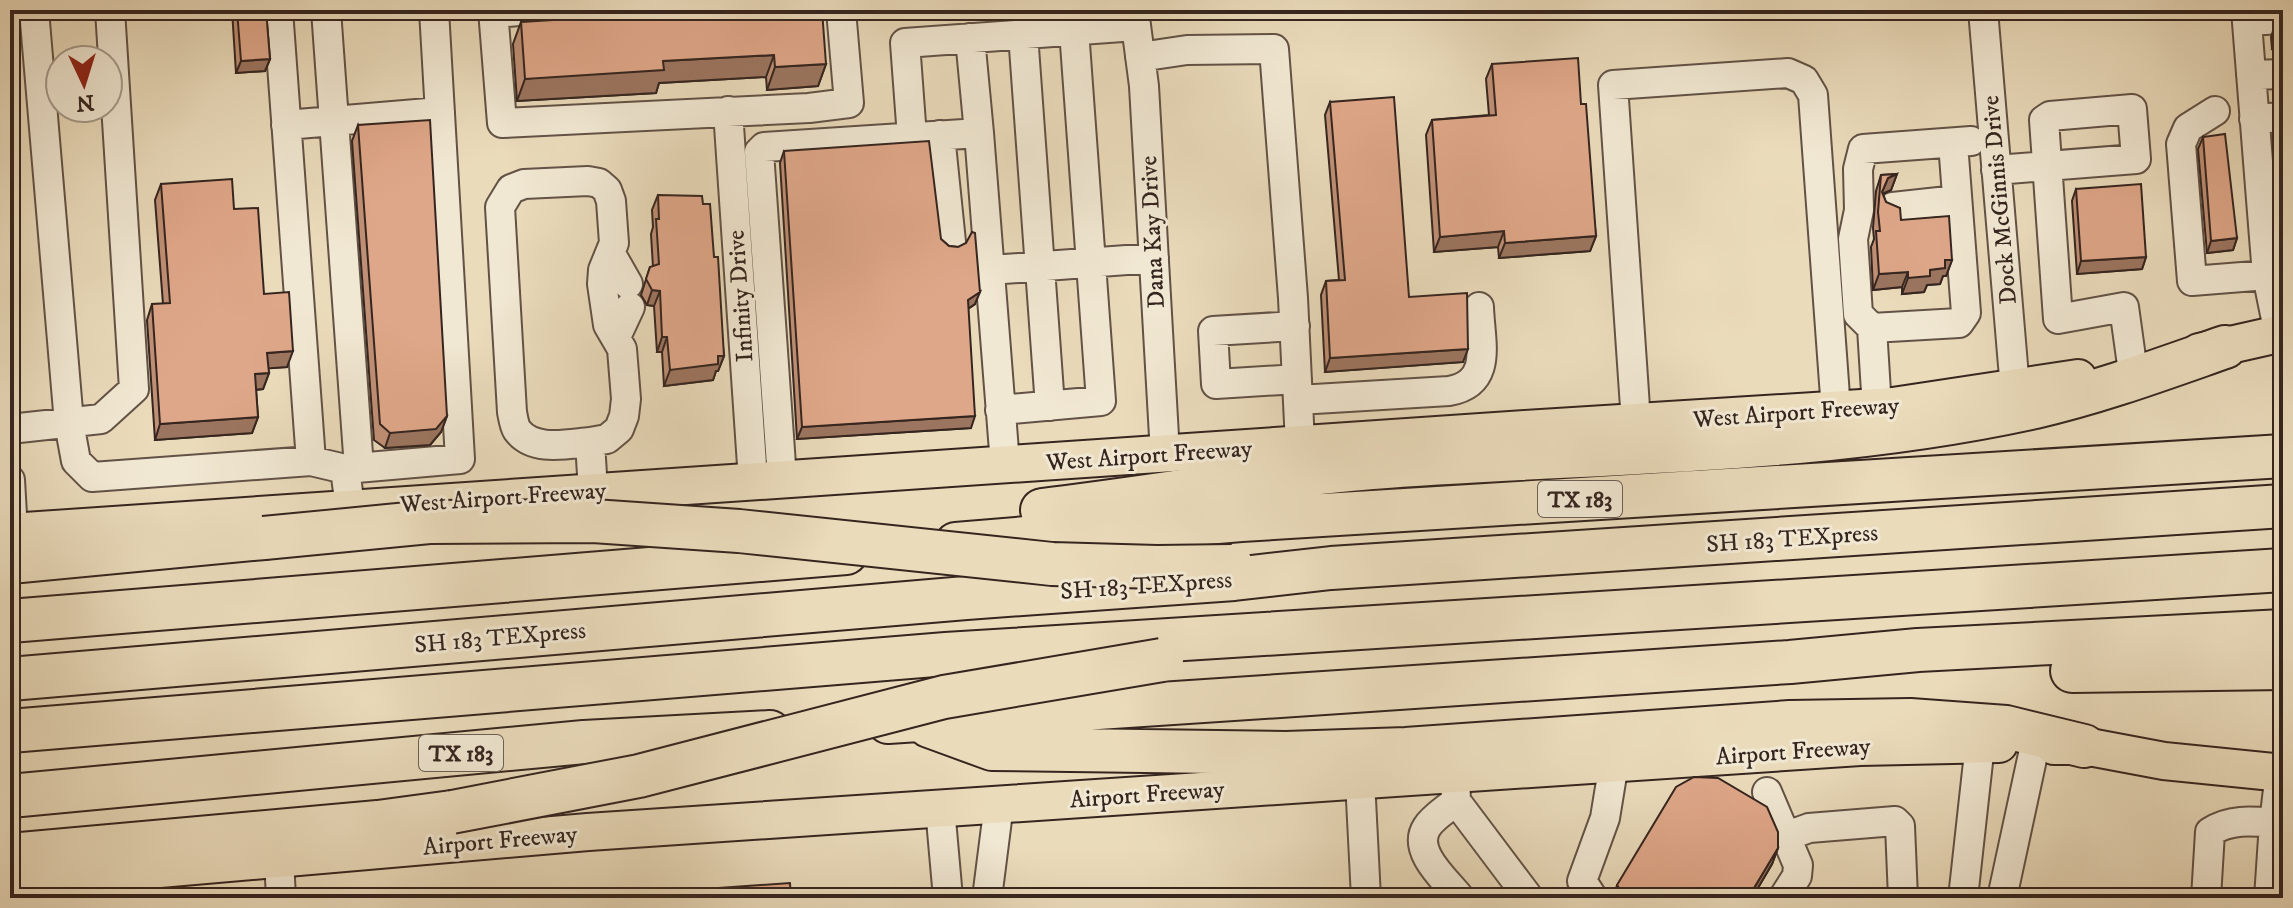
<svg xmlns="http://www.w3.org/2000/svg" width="2293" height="908" font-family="'IM FELL DW Pica',serif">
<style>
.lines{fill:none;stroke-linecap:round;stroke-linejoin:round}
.minor-casing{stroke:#625246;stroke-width:32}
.major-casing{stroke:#35251f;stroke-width:40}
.highway-casing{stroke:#35251f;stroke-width:46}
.minor{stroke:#f1e8d3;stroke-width:28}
.major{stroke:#eadbbb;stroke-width:36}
.highway{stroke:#eadbbb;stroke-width:42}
.highway-bridge-casing{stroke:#35251f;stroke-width:46;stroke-linecap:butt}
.highway-bridge{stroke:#eadbbb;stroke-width:42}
.wall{fill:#c09076;stroke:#35251f;stroke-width:2}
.shaded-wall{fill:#9c7560;stroke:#35251f;stroke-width:2}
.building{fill:#dfa789;stroke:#35251f;stroke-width:2}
.labels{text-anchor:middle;stroke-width:6;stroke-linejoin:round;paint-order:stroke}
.shield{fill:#f1e8d3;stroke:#6d6055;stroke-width:2}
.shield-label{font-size:22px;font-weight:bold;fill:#35251f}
.street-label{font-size:24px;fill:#35251f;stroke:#f1e8d3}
</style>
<rect width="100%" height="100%" fill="#eadbbb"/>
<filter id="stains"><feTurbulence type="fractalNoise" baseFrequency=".0025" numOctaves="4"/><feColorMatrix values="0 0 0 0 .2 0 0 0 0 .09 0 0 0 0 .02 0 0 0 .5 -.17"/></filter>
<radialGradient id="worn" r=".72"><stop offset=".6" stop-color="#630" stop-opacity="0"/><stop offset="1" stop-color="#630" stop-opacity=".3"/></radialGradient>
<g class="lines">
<!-- minor casing -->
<g class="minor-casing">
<path id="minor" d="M34,10L69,423L76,461L92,477L311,461L345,469L350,507
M278,10L311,461
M326,10L359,468
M493,10L502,123L809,108L849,103L841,10
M1134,10L1144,86L1165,454
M1983,10L2015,389
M493,13L532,10
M2247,21L2283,19
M1023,34L1050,406
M970,38L979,133
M1140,57L1187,50L1274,49L1293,298L1300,444
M2251,75L2283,74
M728,111L753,480
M2215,111L2188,128L2181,144L2192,281L2267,275L2246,10
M2254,119L2283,117
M286,125L440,112
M940,135L951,242
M912,137L905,43L1136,26
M1996,170L2136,159L2132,109L2050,116L2044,120L2058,319L2124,307L2132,365
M1893,207L1957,200
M611,254L628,284
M990,270L1154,258
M1295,326L1213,331L1216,384L1297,379
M1872,328L1858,314L1853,239L1859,210L1858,169L1863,149L1971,141
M2279,334L2267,275L2282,273
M616,337L630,307
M1298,400L1449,391C1494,383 1480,342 1479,307
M1877,408L1872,328L1959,323L1966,313L1953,143
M1000,410L1101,401L1074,30
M1636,422L1613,85L1788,73L1804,80L1813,95L1836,410
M10,429L101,419L134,389L110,10
M590,442C567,444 533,452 517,430C514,425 513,417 512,412L500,207L511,189L524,184L588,181L599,183L607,190L611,201L614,243L603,270L602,284L608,325L622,349L626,399L624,416L619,429L607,439L590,442L593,491
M345,469L460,459L434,10
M782,479L759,152L764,147L979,133L1005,464
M10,480L13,532
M1455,774L1456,801L1529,898
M1360,780L1366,898
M1767,792L1798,865L1797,876L1783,898
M1456,801C1447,809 1433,817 1427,827C1411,851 1446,880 1460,898
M940,808L948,898
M1787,836L1809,828L1895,821L1900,826L1903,898
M279,859L281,898
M987,898L999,804
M1593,898L1582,881L1605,818L1614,763
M1963,898L1980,744
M2002,898L2035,745
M2206,898L2210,832C2230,819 2251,821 2274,823L2280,773
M2269,898L2274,823H2283"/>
</g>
<!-- major casing -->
<g class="major-casing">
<path id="major" d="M2199,352L2283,333
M10,532L1525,429L1893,406L2078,378
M2054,746H2084L2164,761L2283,773
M10,882L588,832L1860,747L1999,744"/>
</g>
<!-- highway casing -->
<g class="highway-casing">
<path id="highway" d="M1042,510C1152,497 1261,477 1372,468C1593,451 1818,455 2035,407C2100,392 2162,369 2225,347
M956,544L1241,520L2283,456
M10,562L264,538
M10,621L846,553
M2072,671L2283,668
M10,679L966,598L1234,579L1331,568L2283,506
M888,722L1790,662L1918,650L2283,631
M929,726L992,749L1286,753L1406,749L1790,722L1910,720L2006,727L2084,746
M10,731L946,654L2283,570
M10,796L584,742L770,732
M10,855L378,822L452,812"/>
</g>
<!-- minor -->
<use href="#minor" class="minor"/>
<!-- major -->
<use href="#major" class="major"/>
<!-- highway -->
<use href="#highway" class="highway"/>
<!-- highway-bridge casing -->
<g class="highway-bridge-casing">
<path id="highway-bridge" d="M264,538L429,522L593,521L739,531L1052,564L1157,567L1232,566
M452,812L639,776L944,697L1162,660"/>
</g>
<!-- highway-bridge -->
<use href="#highway-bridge" class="highway-bridge"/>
</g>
<!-- wall -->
<path class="wall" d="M232,10H266L270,59L265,71L236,73Z
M640,10H700V14L826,64L818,86L767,90L766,77L659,83L656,93L517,101L513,44L521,22L640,14Z
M2283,24L2272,49L2271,37L2275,25Z
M1492,64L1581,104L1596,236L1590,251L1499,258L1498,247L1434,252L1426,135L1432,120L1489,115L1486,79Z
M1330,102L1409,297L1463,362L1325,372L1321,295L1326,281L1339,280L1325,115Z
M358,125L447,416L441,432L430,445L385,448L374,440L352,141Z
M2203,137L2237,238L2233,250L2207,253L2198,149Z
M784,151L941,239L949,246L958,247L975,304L968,309L971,428L797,439L780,163Z
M1897,174L1891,190L1883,194L1886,202L1901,220L1952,260L1946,276H1943L1940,284L1927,285L1924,292L1902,294V287L1873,290L1871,247L1874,239L1873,228L1876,191L1881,175Z
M161,184L234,209L264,294L287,367L268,368L269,373L263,389L256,390L258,417L252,433L155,440L147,320L152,304H163L155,200Z
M2076,189L2146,257L2142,269L2077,274L2072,201Z
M658,195L703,204L714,257L724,356L718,371H716L713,380L664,386L662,352H657L654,306L647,305L641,295L650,267H653L651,234L653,227L652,210Z
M1778,848L1772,864L1752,898H1613L1617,885Z"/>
<!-- shaded-wall -->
<path class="shaded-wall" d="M2276,36H2283V48L2272,49Z
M774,55L766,77L659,83L656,93L517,101L525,79L663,61Z
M270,59L265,71L236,73L241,61Z
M826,64L818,86L767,90L775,67Z
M1897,174L1891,190L1882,194L1879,199L1888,178Z
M1504,231L1498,247L1434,252L1440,237Z
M1596,236L1590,251L1499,258L1505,243Z
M2237,238L2233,250L2207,253L2211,241Z
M2146,257L2142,269L2077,274L2081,261Z
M1945,260H1952L1946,276H1943L1940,284L1927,285L1924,292L1902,294L1908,278L1930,270Z
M1908,272L1902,287L1873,290L1879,274Z
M652,290L660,291L654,306L647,305Z
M980,292L975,304L963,312L968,300Z
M662,337H667L662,352H657Z
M1468,349L1463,362L1325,372L1330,358Z
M293,351L287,367L261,369L267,353Z
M718,356H724L718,371H716L713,380L664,386L670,370Z
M269,373L263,389L249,390L255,374Z
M447,416L441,432L430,445L385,448L390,433Z
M975,416L971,428L797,439L802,427Z
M258,417L252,433L155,440L160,424Z
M1778,848L1772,864L1752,898H1748Z"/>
<!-- building -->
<path class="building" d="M237,10H266L270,59L241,61Z
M649,10H700V14L761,10H822L826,64L775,67L774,55L663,61L664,70L525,79L521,22L650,14Z
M2283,24V36H2276L2275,25Z
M1578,58L1581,104H1586L1596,236L1505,243L1504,231L1440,237L1432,120L1496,115L1492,64Z
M1394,97L1409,297L1467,293L1468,349L1330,358L1326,281L1345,280L1330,102Z
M430,120L447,416L436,429L390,433L380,424L358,125Z
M2225,134L2237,238L2211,241L2203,137Z
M929,141L941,239L949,246L958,247L966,243L972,232L975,233L980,292L968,300L975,416L802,427L784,151Z
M1897,174L1888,178L1882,192L1886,202L1900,208L1901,220L1949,216L1952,260H1945V268L1930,270V276L1908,278V272L1879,274L1876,231H1880L1878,212L1881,175Z
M232,179L234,209L258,208L264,294L289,292L293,351L267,353L269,373L255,374L258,417L160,424L152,304L170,303L161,184Z
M2141,184L2146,257L2081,261L2076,189Z
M658,195L702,196L703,204H710L714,257H718L724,356H718V364L670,370L667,337H662L660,291L652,290L646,279L650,267L659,264L656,219H659Z
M1694,777L1718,778L1767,807L1778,832V848L1748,898H1626L1617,885L1676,787Z
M790,883L791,898H705V889Z"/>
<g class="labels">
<!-- shield labels -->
<g class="shield">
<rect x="1538" y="481" width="84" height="36" rx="6"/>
<rect x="419" y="735" width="84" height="36" rx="6"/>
</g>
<g class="shield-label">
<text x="1580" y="507">TX 183</text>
<text x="461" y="761">TX 183</text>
</g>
<!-- street labels -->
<g class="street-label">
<text transform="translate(1999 200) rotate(-95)" y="8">Dock McGinnis Drive</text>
<text transform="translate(1152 232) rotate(-93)" y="8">Dana Kay Drive</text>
<text transform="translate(740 296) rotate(-94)" y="8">Infinity Drive</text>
<text transform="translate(1796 412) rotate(-4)" y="8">West Airport Freeway</text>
<text transform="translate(1149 455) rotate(-4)" y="8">West Airport Freeway</text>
<text transform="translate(503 497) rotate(-4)" y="8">West Airport Freeway</text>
<text transform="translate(1792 538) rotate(-4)" y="8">SH 183 TEXpress</text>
<text transform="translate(1146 585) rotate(-4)" y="8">SH 183 TEXpress</text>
<text transform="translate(500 637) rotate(-5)" y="8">SH 183 TEXpress</text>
<text transform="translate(1793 751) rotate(-4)" y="8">Airport Freeway</text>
<text transform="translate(1147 794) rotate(-4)" y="8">Airport Freeway</text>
<text transform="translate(500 840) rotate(-5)" y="8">Airport Freeway</text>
</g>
</g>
<!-- margin -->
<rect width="2293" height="908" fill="none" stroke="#eadbbb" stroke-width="40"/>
<rect x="12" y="12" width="2269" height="884" fill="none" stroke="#35251f" stroke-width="4"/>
<rect x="20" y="20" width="2253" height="868" fill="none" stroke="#35251f" stroke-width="2"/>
<!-- north arrow -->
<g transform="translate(84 84) rotate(176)"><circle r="38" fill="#f1e8d3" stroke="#a69a8b" stroke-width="2"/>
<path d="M0-6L14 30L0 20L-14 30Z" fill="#8f2418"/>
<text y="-12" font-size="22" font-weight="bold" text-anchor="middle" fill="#35251f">N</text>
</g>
<rect width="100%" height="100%" filter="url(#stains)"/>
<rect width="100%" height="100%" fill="url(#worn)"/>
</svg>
